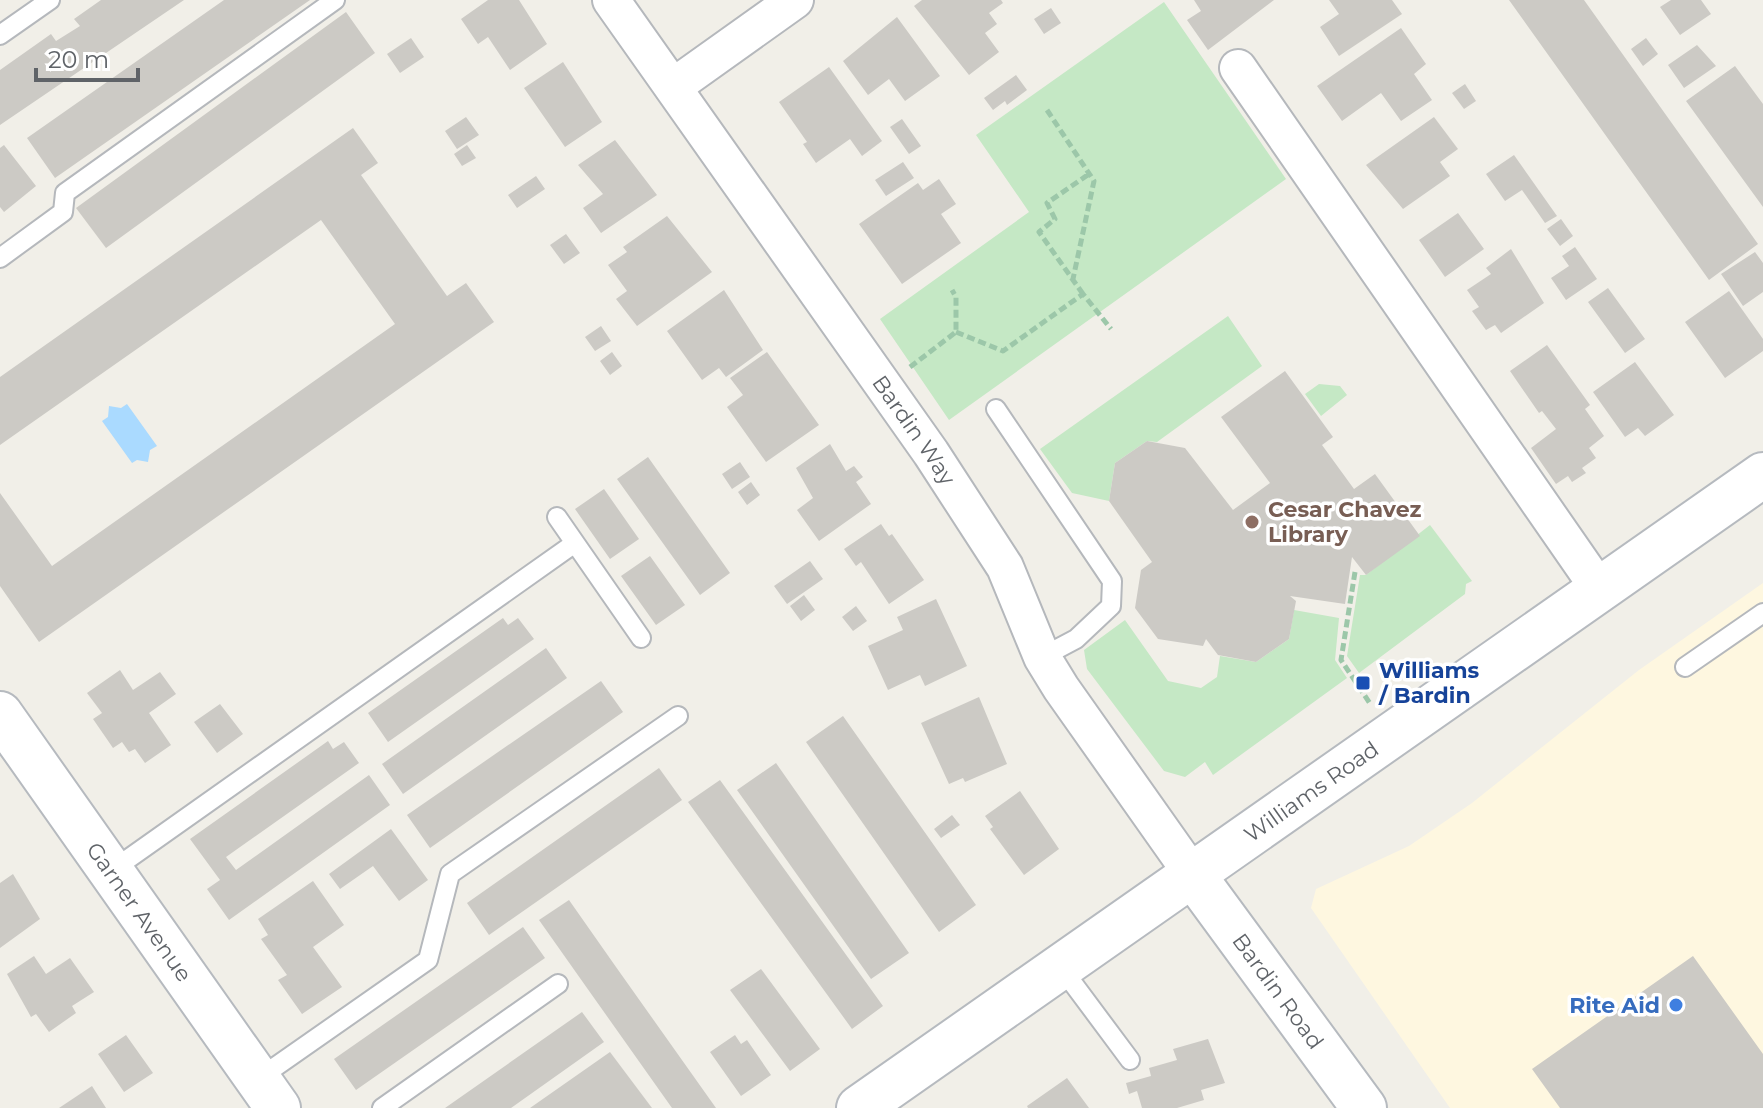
<svg xmlns="http://www.w3.org/2000/svg" width="1763" height="1108" font-family="Montserrat,sans-serif">
<style>
.commercial{fill:#fef7e0}
.green{fill:#c5e8c5}
.water{fill:#aadaff}
.building{fill:#cccac5}
.lines{fill:none;stroke-linecap:round;stroke-linejoin:round}
.lane-casing{stroke:#b5b8bc;stroke-width:22}
.street-casing{stroke:#b5b8bc;stroke-width:40}
.secondary-casing{stroke:#b6babf;stroke-width:48}
.path{stroke:#9cc7a9;stroke-width:5;stroke-dasharray:8 4;stroke-linecap:butt}
.lane{stroke:#fff;stroke-width:18}
.street{stroke:#fff;stroke-width:36}
.secondary{stroke:#fff;stroke-width:44}
.education-dot{fill:#8d6e63;stroke:#fff;stroke-width:3}
.transit-dot{fill:#1a4fb4;stroke:#fff;stroke-width:3}
.shop-dot{fill:#3f7fe0;stroke:#fff;stroke-width:3}
.labels{text-anchor:middle;stroke-width:7;stroke-linejoin:round;paint-order:stroke}
.street-label{font-size:22px;fill:#5f6368;stroke:#fff}
.education-label{font-size:22px;font-weight:bold;fill:#785e54;stroke:#fff;text-anchor:start}
.transit-label{font-size:22px;font-weight:bold;fill:#164399;stroke:#fff;text-anchor:start}
.shop-label{font-size:22px;font-weight:bold;fill:#366cbe;stroke:#fff;text-anchor:end}
</style>
<rect width="100%" height="100%" fill="#f1efe8"/>
<!-- commercial -->
<path class="commercial" d="M1763,583V1108H1450L1311,908L1316,889L1409,846L1472,803L1639,670Z"/>
<!-- green -->
<path class="green" d="M1164,2L1286,179L949,420L880,319L1029,212L976,135Z
M1228,316L1262,366L1157,442L1147,441L1115,463L1109,501L1072,493L1040,449Z
M1319,384L1340,386L1347,395L1321,416L1305,394Z
M1430,525L1472,581L1466,584L1465,594L1359,673L1347,656L1360,575H1366Z
M1294,610L1339,618L1335,660L1347,678L1213,775L1205,762L1185,777L1164,771L1087,669L1084,650L1125,620L1168,681L1201,688L1217,677L1220,656L1256,662L1289,639Z"/>
<!-- water -->
<path class="water" d="M127,404L157,446L150,450L148,462L137,460L132,463L102,421L108,417L109,406L121,408Z"/>
<!-- building -->
<path class="building" d="M101,0H184L0,125V70L51,34L56,41L80,26L74,19Z
M224,0H310L55,178L27,138Z
M488,0H519L547,44L510,70L488,37L478,44L461,19Z
M922,0H1001L1003,3L989,13L997,24L985,33L999,52L969,75L914,6Z
M1194,0H1274L1208,50L1187,20L1201,11Z
M1329,0H1392L1402,14L1339,56L1320,27L1339,14Z
M1509,0H1584L1758,244L1709,280Z
M1671,0H1701L1711,14L1680,35L1660,7Z
M1051,8L1061,23L1044,34L1034,19Z
M346,12L375,53L106,248L76,208Z
M897,17L940,76L905,101L889,79L868,95L843,61Z
M1401,28L1426,64L1414,74L1432,100L1401,121L1381,93L1342,121L1317,86Z
M411,38L424,57L400,73L387,54Z
M1646,38L1658,54L1643,66L1631,49Z
M1697,45L1716,66L1684,88L1668,65Z
M563,62L602,122L565,147L524,88Z
M1735,66L1763,104V207L1686,101Z
M829,67L882,141L862,156L850,139L816,163L803,144L807,142L779,102Z
M1016,75L1027,90L1007,105L1005,101L993,110L984,98Z
M1465,84L1476,101L1464,109L1452,93Z
M466,117L479,135L457,149L445,131Z
M1434,117L1458,149L1440,162L1450,176L1403,209L1366,165Z
M902,119L921,146L909,154L890,127Z
M353,128L378,163L361,175L447,296L466,283L494,322L39,642L0,586V493L52,566L395,324L321,220L0,445V377Z
M615,140L657,195L601,233L583,208L603,194L578,165Z
M4,145L36,186L4,212L0,207V148Z
M467,145L476,158L462,166L454,154Z
M1514,155L1557,216L1545,223L1522,190L1505,201L1486,174Z
M903,162L914,178L886,196L875,180Z
M536,176L545,189L517,208L508,195Z
M939,179L956,204L941,214L961,243L902,284L859,224L918,183L923,190Z
M1458,213L1484,249L1445,277L1419,240Z
M667,216L712,272L637,326L616,299L627,291L608,265L627,252L623,247Z
M1561,219L1573,236L1560,246L1547,229Z
M566,234L580,253L564,264L550,245Z
M1575,247L1597,279L1566,300L1551,278L1569,266L1562,256Z
M1511,249L1544,303L1501,333L1495,325L1486,330L1472,311L1479,307L1467,290L1491,274L1486,268Z
M1755,252L1763,263V292L1743,306L1721,274Z
M1608,288L1645,339L1625,353L1588,302Z
M724,290L763,350L726,377L719,368L702,380L667,331Z
M1729,291L1763,339V351L1725,378L1685,322Z
M601,326L611,341L595,351L585,337Z
M1547,345L1590,405L1585,409L1604,436L1589,448L1596,458L1582,468L1586,473L1572,482L1568,476L1556,484L1531,448L1556,429L1542,411L1539,413L1510,371Z
M612,352L622,366L610,375L600,361Z
M767,352L819,425L766,462L727,407L743,395L730,378Z
M1635,362L1674,415L1645,436L1638,428L1625,437L1593,392Z
M1285,371L1333,437L1322,445L1354,489L1375,474L1420,536L1366,575L1352,557L1345,604L1290,596L1296,601L1289,639L1256,662L1218,655L1206,639L1203,646L1158,639L1135,608L1141,570L1152,562L1109,501L1115,463L1147,441L1185,448L1233,510L1270,483L1221,417Z
M830,444L846,471L854,466L863,477L856,482L871,504L819,541L797,510L813,498L796,468Z
M648,457L730,573L700,595L617,479Z
M740,462L750,477L732,489L722,474Z
M751,482L760,495L747,505L738,492Z
M604,489L639,539L610,559L575,509Z
M881,524L889,536L892,534L924,580L889,604L861,562L856,566L844,549Z
M650,556L685,605L656,625L621,576Z
M810,561L823,579L787,604L774,586Z
M804,595L815,610L801,621L790,606Z
M936,599L967,666L925,686L920,675L888,690L868,646L903,630L897,617Z
M856,606L867,621L853,631L842,617Z
M503,618L508,625L518,618L534,639L388,742L368,713Z
M546,648L567,678L403,794L382,764Z
M120,670L133,690L160,672L176,694L149,713L171,745L145,763L135,749L129,752L122,742L113,748L93,719L102,713L87,693Z
M601,681L623,712L430,848L407,815Z
M979,697L1007,764L965,782L963,778L949,784L921,723Z
M220,704L243,734L217,753L194,722Z
M843,716L976,905L939,932L806,742Z
M328,741L333,749L344,742L359,763L226,857L236,870L369,775L390,805L229,920L207,889L220,880L190,839Z
M776,763L909,953L871,979L737,790Z
M659,768L682,800L489,935L467,903Z
M720,780L883,1006L852,1029L688,802Z
M1020,791L1059,849L1024,875L990,829L993,827L985,816Z
M952,815L960,825L941,838L934,829Z
M391,829L428,880L399,901L373,866L340,889L329,874Z
M13,874L40,919L0,948V883Z
M313,881L344,925L313,947L342,987L302,1014L278,980L287,975L261,939L268,935L258,919Z
M569,900L616,967L716,1108H672L587,988L539,920Z
M523,927L545,958L356,1090L334,1059Z
M34,956L46,974L70,958L94,992L72,1006L76,1013L49,1032L36,1014L31,1017L7,974Z
M1693,956L1763,1054V1108H1560L1532,1069Z
M761,969L820,1049L790,1071L730,990Z
M582,1012L604,1042L511,1108H445Z
M126,1035L153,1073L124,1092L98,1054Z
M735,1035L741,1044L747,1040L771,1075L741,1096L710,1052Z
M1208,1039L1225,1083L1201,1090L1204,1100L1177,1108H1142L1137,1091L1129,1094L1126,1083L1151,1076L1149,1068L1177,1060L1173,1049Z
M610,1052L652,1108H530Z
M1067,1078L1089,1108H1028L1027,1106Z
M92,1086L106,1108H59Z"/>
<g class="lines">
<!-- lane casing -->
<g class="lane-casing">
<path id="lane" d="M0,35L50,0
M0,258L63,212L65,193L335,0
M996,409L1112,581L1111,606L1076,639L1042,657
M557,517L641,638
M1685,667L1763,613
M111,871L575,543
M1060,966L1130,1060
M258,1079L428,960L450,874L678,716
M382,1108L558,984"/>
</g>
<!-- street casing -->
<g class="street-casing">
<g id="street">
<path id="s1" d="M611,0L931,453L1005,567L1042,657L1061,688L1193,875"/>
<path d="M1238,68L1600,590"/>
<path d="M673,87L795,0"/>
</g>
</g>
<!-- secondary casing -->
<g class="secondary-casing">
<g id="secondary">
<path id="s2" d="M0,714L278,1108"/>
<path id="s3" d="M1193,875L1364,1108"/>
<path id="s4" d="M859,1108L1763,475"/>
</g>
</g>
<!-- path -->
<path class="path" d="M1047,110L1094,181L1073,279
M1083,294L1039,232L1055,219L1047,203L1089,174
M956,332L1003,351L1083,294L1111,329
M910,367L956,332V297L952,290
M1355,572L1341,660L1371,705"/>
<!-- lane -->
<use href="#lane" class="lane"/>
<!-- street -->
<use href="#street" class="street"/>
<!-- secondary -->
<use href="#secondary" class="secondary"/>
</g>
<!-- markers -->
<circle class="education-dot" cx="1252" cy="522" r="8"/>
<rect class="transit-dot" x="1355" y="675" width="16" height="16" rx="4"/>
<circle class="shop-dot" cx="1676" cy="1005" r="8"/>
<g class="labels">
<!-- street labels -->
<g class="street-label">
<text dy="8" stroke="none"><textPath href="#s1" startOffset="526">Bardin Way</textPath></text>
<text dy="8" stroke="none"><textPath href="#s4" startOffset="552">Williams Road</textPath></text>
<text dy="8" stroke="none"><textPath href="#s2" startOffset="242">Garner Avenue</textPath></text>
<text dy="8" stroke="none"><textPath href="#s3" startOffset="144">Bardin Road</textPath></text>
</g>
<!-- education labels -->
<g class="education-label">
<text x="1268" y="517">Cesar Chavez<tspan x="1268" dy="25">Library</tspan></text>
</g>
<!-- transit labels -->
<g class="transit-label">
<text x="1379" y="678">Williams<tspan x="1379" dy="25">/ Bardin</tspan></text>
</g>
<!-- shop labels -->
<g class="shop-label">
<text x="1660" y="1013">Rite Aid</text>
</g>
</g>
<!-- scale -->
<path d="M36 68v12h102v-12" fill="none" stroke="#5f6368" stroke-width="4"/>
<text x="48" y="68" font-size="24" fill="#5f6368" stroke="#ffffff" stroke-width="6" paint-order="stroke">20 m</text>
</svg>
